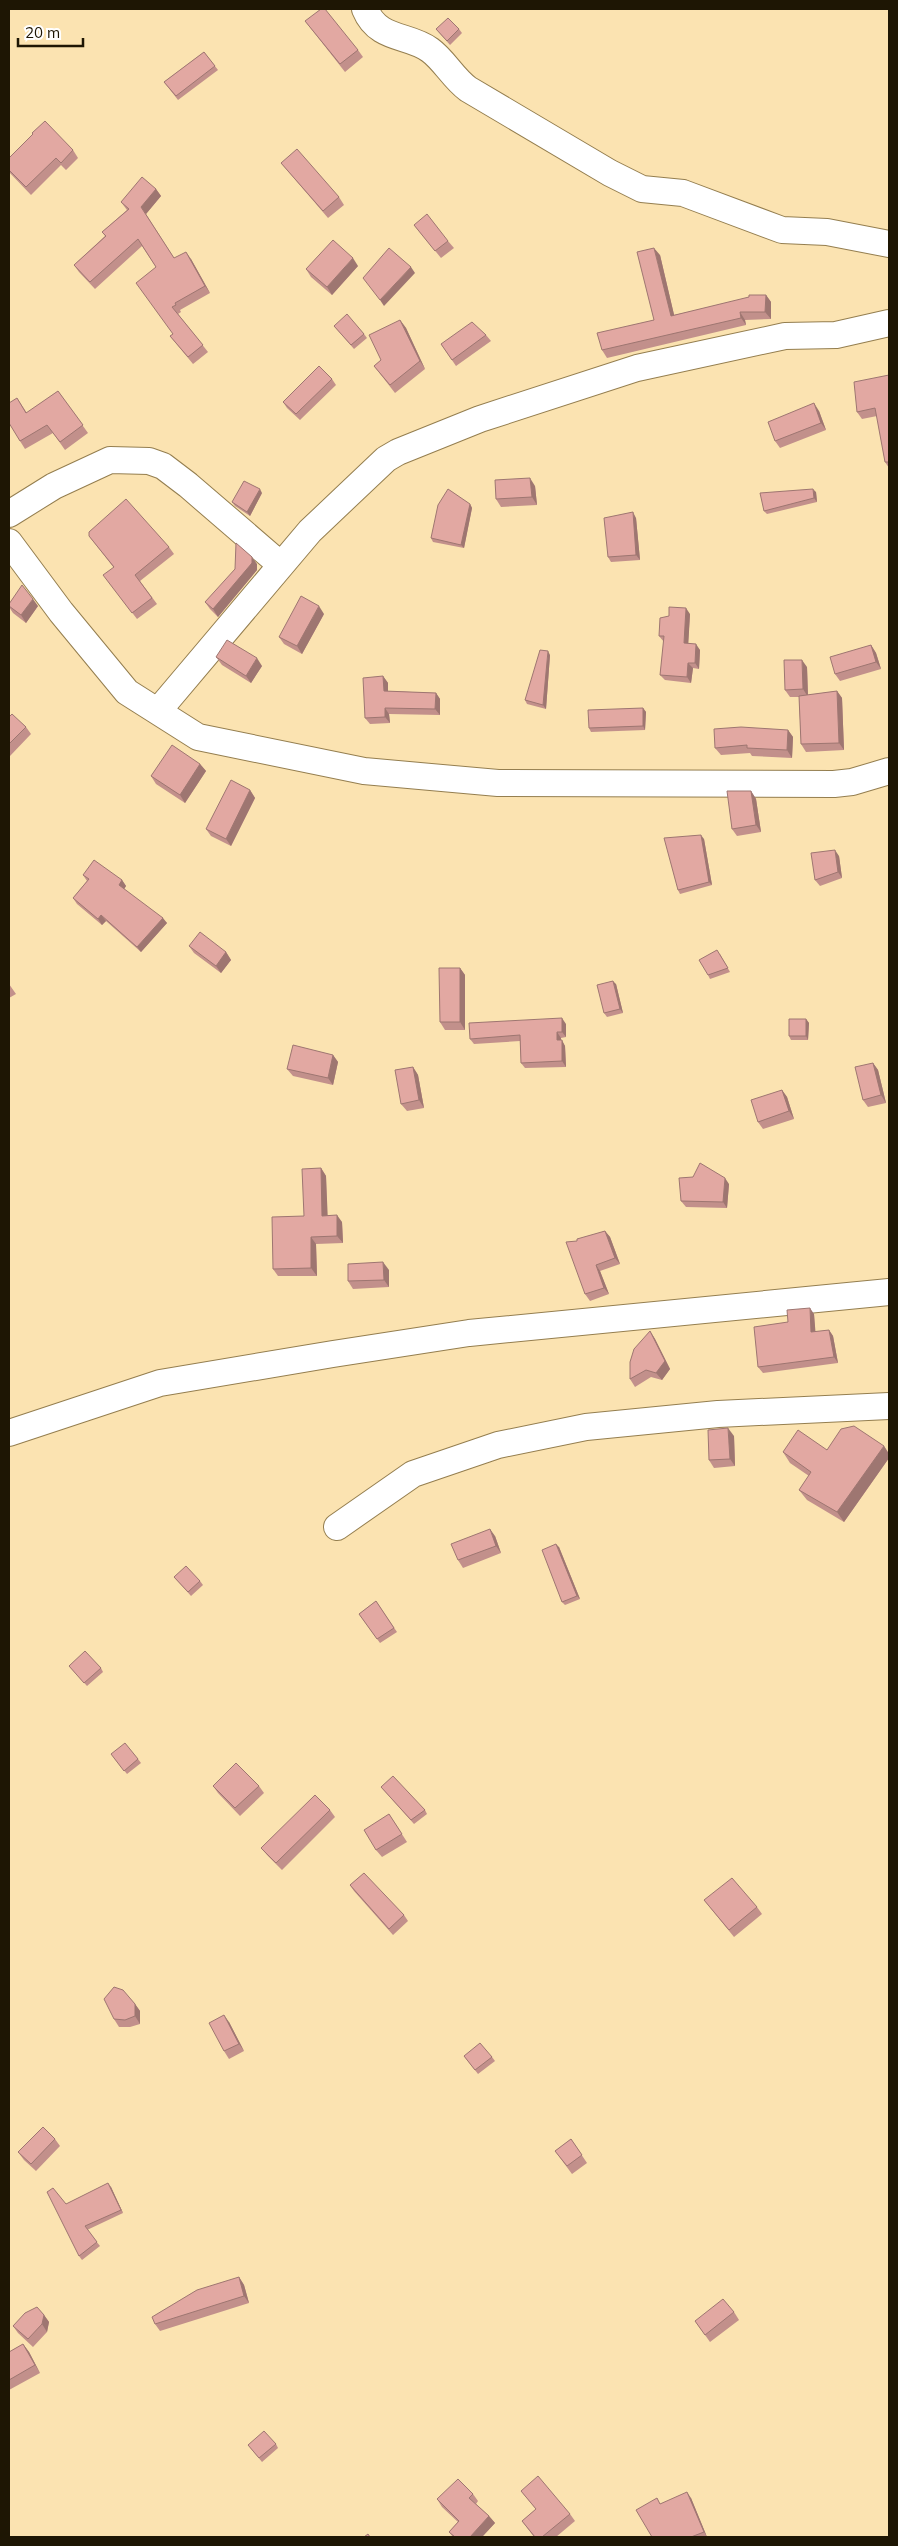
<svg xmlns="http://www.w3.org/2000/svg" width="898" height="2546" font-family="Mulish,sans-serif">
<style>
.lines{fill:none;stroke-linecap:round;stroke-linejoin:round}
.street-casing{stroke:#947e4f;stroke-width:28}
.street{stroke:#fff;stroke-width:26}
.wall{fill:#c2908b}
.shaded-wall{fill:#9e7671}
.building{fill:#e2a8a2;stroke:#9e7671}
</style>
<rect width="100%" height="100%" fill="#fbe3b1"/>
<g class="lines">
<!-- street casing -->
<g class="street-casing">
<path id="street" d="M365,9C378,41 409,34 430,50C444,60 453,78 468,89L610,173L642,189L683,193L782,230L827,232L889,244
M9,514L54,486L110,460L149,461L163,466L188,485L281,565
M9,542L61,612L127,692L198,737L364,771L498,783L834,784L852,782L889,771
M158,711L310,531L386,459L398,452L480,419L637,368L785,336L836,335L889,323
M9,1433L160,1383L333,1354L469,1333L889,1292
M337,1527L413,1474L498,1445L586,1427L718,1414L889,1406"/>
</g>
<!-- street -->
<use href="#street" class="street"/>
</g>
<!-- wall -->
<path class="wall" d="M305,21L358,50L363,57L345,72Z
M436,29H459L462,33L450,45Z
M204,52L218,70L178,100L164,82Z
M73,150L78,158L66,170L61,165L31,195L9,172V158Z
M281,163L339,197L344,205L328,218L287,170Z
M156,189L161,196L146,214L174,258L191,259L210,293L180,310L181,312L178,314L208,352L193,364L170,336L173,334L156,267L142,246L95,289L79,272L74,265L105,236L102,232L127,210L121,202Z
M414,225L448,241L454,248L441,258Z
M660,255L674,315L766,295L771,302V319L745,320L746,325L607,358L602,350L654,320Z
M358,266L332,295L311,277L306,269Z
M400,320L406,328L425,369L395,393L374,366L381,360Z
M334,326L364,334L367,338L354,349Z
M486,335L491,341L456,366L441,344Z
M889,375V468L885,462L877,416L862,419L857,412Z
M332,379L336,385L300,420L287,408L283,402Z
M58,391L88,433L65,450L53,433L25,449L20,441L17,398L27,413Z
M819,411L826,430L780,448L775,441Z
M535,486L537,505L501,507L496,499Z
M816,492L817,502L767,514L764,511Z
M262,493L250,516L235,506L232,502Z
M470,504L472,508L464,548L433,542L431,538Z
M636,518L640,560L611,562L608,557Z
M89,536L169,547L174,554L140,581L157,604L137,619L108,581L114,568Z
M257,564V570L218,617L210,609L205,602Z
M9,604L38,606L26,623L13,613L9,607Z
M324,614L302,654L284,644L279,637Z
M690,614L688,643L700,650L699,669L693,668L691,683L665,680L660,675L664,642L659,636Z
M871,645L876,653L881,669L840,681L835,674Z
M550,655L546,709L527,704L525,700Z
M216,657L262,666L251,683L222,665Z
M807,667L808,695L837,691L842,698L844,750L806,752L801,744L799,697H790L785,690Z
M383,676L388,683V691L436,693L440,699V715L389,714L390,723L370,724L365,718Z
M643,708L646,712L645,730L591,732L589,728Z
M9,717L26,727L31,734L10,756L9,755Z
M788,730L793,737L792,758L752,756L750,753L721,755L715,748Z
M200,764L206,771L185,803L156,784L151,776Z
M250,790L255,798L231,846L211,836L206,829Z
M751,791L756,799L761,832L737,836L732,829Z
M704,839L712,885L680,894L678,890Z
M839,856L842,878L820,886L815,880Z
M83,875L122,880L126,886L124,889L167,923L141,952L106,921L102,925L77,904L73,898L87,881Z
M189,946L226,952L231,960L221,973L194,953Z
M720,954L730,972L710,979L708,975Z
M460,968L465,975V1030H445L440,1022Z
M9,984L16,994L9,998Z
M616,984L623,1013L607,1017L604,1013Z
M806,1019L809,1023L808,1040H791L789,1036Z
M566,1024V1037L561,1038V1040L565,1046L566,1067L525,1068L521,1063L520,1041L474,1044L470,1039Z
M333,1055L338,1062L333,1085L293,1076L287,1069Z
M873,1063L878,1070L886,1103L868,1107L863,1100Z
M413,1067L418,1075L424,1108L407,1111L401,1104Z
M782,1090L787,1097L794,1119L763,1129L758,1122Z
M321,1168L326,1176L327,1215L342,1222L343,1243L316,1244L317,1276H278L273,1269L304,1216Z
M729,1184L727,1208L686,1207L681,1201Z
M605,1231L610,1237L620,1264L600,1271L609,1294L590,1301L585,1294L577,1241Z
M389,1270V1287L353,1289L348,1281Z
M814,1314L815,1332L829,1330L833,1336L838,1363L763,1373L758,1367L788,1322Z
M650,1331L655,1339L670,1369L662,1380L651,1377L635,1387L630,1379Z
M734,1436L735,1466L714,1468L709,1460Z
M884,1446L889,1454V1458L844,1522L807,1500L799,1490L809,1476L790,1463L783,1452Z
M495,1536L501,1553L463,1568L458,1560Z
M559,1547L580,1599L565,1605L562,1602Z
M174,1577L200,1581L203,1585L191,1596Z
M376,1601L397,1632L380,1643L359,1614Z
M69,1666L101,1668L103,1672L87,1686Z
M114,1758L138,1759L141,1763L127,1774Z
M213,1786H259L264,1793L240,1816L218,1793Z
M381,1787L425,1810L427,1814L414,1824Z
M330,1810L335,1817L282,1870L267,1855L261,1848Z
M389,1814L407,1842L382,1857L376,1850Z
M350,1885L404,1915L408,1921L393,1935L354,1891Z
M704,1900L757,1907L762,1914L734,1937Z
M135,2004L140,2011V2024L130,2027H119L114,2019Z
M229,2022L244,2051L229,2059L224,2051Z
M464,2056L492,2057L495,2061L478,2074Z
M55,2139L60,2146L36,2171L24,2160L18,2152Z
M571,2139L587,2163L572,2174L555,2151Z
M111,2187L123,2213L87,2230L100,2246L82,2260L79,2256L66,2204Z
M239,2277L244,2285L249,2303L160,2331L155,2324Z
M734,2312L739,2320L710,2342L695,2321Z
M44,2315L49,2322L47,2332L33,2347L18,2333L13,2326Z
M23,2344L29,2352L40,2373L9,2390V2352Z
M276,2444L278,2448L262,2462L248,2445Z
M521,2491L570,2514L575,2521L556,2537H534L522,2521L536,2509Z
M473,2494L478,2501L476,2504L489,2516L495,2523L482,2537H453L449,2532L458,2522L442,2507L437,2499Z
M657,2498L660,2504L691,2498L707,2537H652Z"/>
<!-- shaded-wall -->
<path class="shaded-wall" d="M156,189L161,196L146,214L141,207Z
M654,248L660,255L676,323L671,316Z
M186,252L191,259L210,293L205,286Z
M353,258L358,266L332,295L327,287Z
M411,267L415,273L384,306L380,300Z
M766,295L771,302V319L765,312Z
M740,312L745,320L746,325L741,318Z
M400,320L406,328L425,369L420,361Z
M814,403L819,411L826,430L821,423Z
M530,478L535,486L537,505L532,497Z
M260,489L262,493L250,516L247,512Z
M813,489L816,492L817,502L814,498Z
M470,504L472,508L464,548L461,545Z
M633,512L636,518L640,560L636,555Z
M252,557L257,564V570L218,617L213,609Z
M33,599L38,606L26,623L21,615Z
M319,606L324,614L302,654L297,646Z
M686,608L690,614L688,649L684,643Z
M696,644L700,650L699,669L695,663Z
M871,645L876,653L881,669L876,662Z
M548,651L550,655L546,709L543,705Z
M257,658L262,666L251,683L246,676Z
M802,660L807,667L808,697L803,689Z
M688,663L693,668L691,683L687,677Z
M383,676L388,683V697L384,691Z
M837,691L842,698L844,750L839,743Z
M436,693L440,699V715L435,709Z
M385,708L389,714L390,723L385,717Z
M643,708L646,712L645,730L643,726Z
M788,730L793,737L792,758L787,750Z
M200,764L206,771L185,803L180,795Z
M250,790L255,798L231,846L226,839Z
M751,791L756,799L761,832L756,825Z
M701,835L704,839L712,885L709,882Z
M835,850L839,856L842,878L838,872Z
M122,880L126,886L123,891L119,885Z
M101,915L106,921L102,925L98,919Z
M163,918L167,923L141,952L137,947Z
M226,952L231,960L221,973L216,966Z
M460,968L465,975V1030L460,1022Z
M613,981L616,984L623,1013L620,1009Z
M562,1018L566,1024V1037L562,1032Z
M806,1019L809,1023L808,1040L806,1036Z
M557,1032L561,1038V1046L557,1040Z
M562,1040L565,1046L566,1067L562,1061Z
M333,1055L338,1062L333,1085L328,1078Z
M873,1063L878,1070L886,1103L881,1095Z
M413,1067L418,1075L424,1108L419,1100Z
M782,1090L787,1097L794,1119L789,1111Z
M321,1168L326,1176L328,1223L322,1216Z
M725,1178L729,1184L727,1208L723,1202Z
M337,1215L342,1222L343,1243L337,1236Z
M605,1231L610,1237L620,1264L615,1258Z
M311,1237L316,1244L317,1276L311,1268Z
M383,1262L389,1270V1287L384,1280Z
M596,1265L600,1271L609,1294L604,1288Z
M810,1308L814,1314L816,1338L811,1332Z
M829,1330L833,1336L838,1363L834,1357Z
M650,1331L655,1339L670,1369L662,1380L656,1373Z
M728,1428L734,1436L735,1466L730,1459Z
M884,1446L889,1454V1458L844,1522L837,1512Z
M490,1529L495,1536L501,1553L496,1546Z
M556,1544L559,1547L580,1599L577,1596Z
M135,2004L140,2011V2024L135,2016Z
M224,2015L229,2022L244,2051L239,2044Z
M108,2183L111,2187L123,2213L121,2210Z
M239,2277L244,2285L249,2303L244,2296Z
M44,2315L49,2322L47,2332L42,2324Z
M23,2344L29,2352L40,2373L35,2365Z
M687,2492L691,2498L707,2537L704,2532Z
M489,2516L495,2523L482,2537H470Z"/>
<!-- building -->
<path class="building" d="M321,9H325L358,50L340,64L305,21Z
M448,18L459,29L447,41L436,29Z
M204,52L215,66L176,96L164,82Z
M45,121L73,150L61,163L56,158L26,187L9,170V158L33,134L32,133Z
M297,149L339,197L323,211L281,163Z
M142,177L156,189L141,207L174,258L186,252L205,286L175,303L176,305L172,307L203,345L188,357L170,336L173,334L136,283L156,267L138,239L90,282L74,265L106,236L102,232L129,209L121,202Z
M427,214L448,241L435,251L414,225Z
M333,240L353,258L327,287L306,269Z
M389,248L411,267L380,300L363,278Z
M654,248L671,316L749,297V295H766L765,312H740L741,318L602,350L597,333L654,320L637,252Z
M347,314L364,334L351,345L334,326Z
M400,320L420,361L390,385L374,366L381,360L369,335Z
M472,322L486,335L452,360L441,344Z
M319,366L332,379L296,414L283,402Z
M889,375V462H885L875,408L857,412L854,382Z
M58,391L83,425L60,442L47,425L20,441L9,423V403L17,398L26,413Z
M814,403L821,423L775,441L768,422Z
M530,478L532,497L496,499L495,480Z
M244,481L260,489L247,512L232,502Z
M448,489L470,504L461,545L431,538L438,505Z
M813,489L814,498L764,511L760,493Z
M126,499L169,547L135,575L152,598L132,613L103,575L114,567L89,536V532Z
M633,512L636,555L608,557L604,518Z
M236,543L252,557V563L213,609L205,602L235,569Z
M22,585L33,599L21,615L9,606V604Z
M301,596L319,606L297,646L279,637Z
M669,607L686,608L684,643L696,644L695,663H688L687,677L660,675L664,636H659L660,618L669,616Z
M227,640L257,658L246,676L216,657Z
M871,645L876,662L835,674L830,657Z
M540,650L548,651L543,705L525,700Z
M784,660H802L803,689L785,690Z
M383,676L384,691L436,693L435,709L385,708V717L365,718L363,678Z
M837,691L839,743L801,744L799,696Z
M643,708V726L589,728L588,710Z
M12,714L26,727L9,744V717Z
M741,727L788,730L787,750L747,748V745L715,748L714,729Z
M172,745L200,764L180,795L151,776Z
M231,780L250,790L226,839L206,829Z
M727,791H751L756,825L732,829Z
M701,835L709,882L678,890L664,838Z
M835,850L838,872L815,880L811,853Z
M94,860L122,880L119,885L163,918L137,947L101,915L98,919L73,898L89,879L83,875Z
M200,932L226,952L216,966L189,946Z
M717,950L728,968L708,975L699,960Z
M439,968H460V1022H440Z
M613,981L620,1009L604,1013L597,985Z
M562,1018V1032H557V1040H562V1061L521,1063L520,1035L470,1039L469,1023Z
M789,1019H806V1036H789Z
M293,1045L333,1055L328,1078L287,1069Z
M873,1063L881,1095L863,1100L855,1067Z
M413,1067L419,1100L401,1104L395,1070Z
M782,1090L789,1111L758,1122L751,1100Z
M700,1163L725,1178L723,1202L681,1201L679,1178L693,1177Z
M321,1168L322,1216L337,1215V1236L311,1237V1268L273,1269L272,1217L304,1216L302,1169Z
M605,1231L615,1258L596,1265L604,1288L585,1294L566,1242L577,1241V1239Z
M383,1262L384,1280L348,1281V1264Z
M810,1308L811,1332L829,1330L834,1357L758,1367L754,1327L788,1322L787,1310Z
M650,1331L665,1361L656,1373L646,1370L630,1379V1362L634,1349Z
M854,1426L884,1446L837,1512L799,1490L811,1472L783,1452L798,1430L827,1450L841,1429Z
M728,1428L730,1459L709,1460L708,1430Z
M490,1529L496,1546L458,1560L451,1544Z
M556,1544L577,1596L562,1602L542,1550Z
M186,1566L200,1581L188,1592L174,1577Z
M376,1601L394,1628L377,1639L359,1614Z
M85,1651L101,1668L84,1683L69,1666Z
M125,1743L138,1759L124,1771L111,1754Z
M236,1763L259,1786L235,1808L213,1786Z
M393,1776L425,1810L411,1820L381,1787Z
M315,1795L330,1810L276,1863L261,1848Z
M389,1814L402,1834L376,1850L364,1830Z
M364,1873L404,1915L389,1929L350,1885Z
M732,1878L757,1907L729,1930L704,1900Z
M114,1987L123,1990L135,2004V2016L125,2020L114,2019L104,1999Z
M224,2015L239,2044L224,2051L209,2023Z
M480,2043L492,2057L475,2070L464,2056Z
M43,2127L55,2139L31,2164L18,2152Z
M571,2139L582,2155L567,2166L555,2151Z
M108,2183L121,2210L85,2226L97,2242L79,2256L47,2192L53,2188L66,2204Z
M239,2277L244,2296L155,2324L152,2317L197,2290Z
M723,2299L734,2312L705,2335L695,2321Z
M37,2307L44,2315L42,2324L28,2339L13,2326L25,2313Z
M23,2344L35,2365L9,2380V2352Z
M264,2431L276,2444L259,2458L248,2445Z
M538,2476L570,2514L542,2537H535L522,2521L536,2509L521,2491Z
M458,2479L473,2494L469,2498L489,2516L470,2537H455L449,2532L459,2521L437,2499Z
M687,2492L704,2532L691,2537H652L636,2510L657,2498L660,2504Z
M368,2534L370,2537H364Z"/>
<!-- border -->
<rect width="898" height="2546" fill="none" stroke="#1e1604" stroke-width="20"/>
<!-- scale -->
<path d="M18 38v8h65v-8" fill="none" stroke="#1e1604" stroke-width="2.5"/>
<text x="25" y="38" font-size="15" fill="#1e1604" stroke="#ffffff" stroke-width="4" paint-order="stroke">20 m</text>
</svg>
